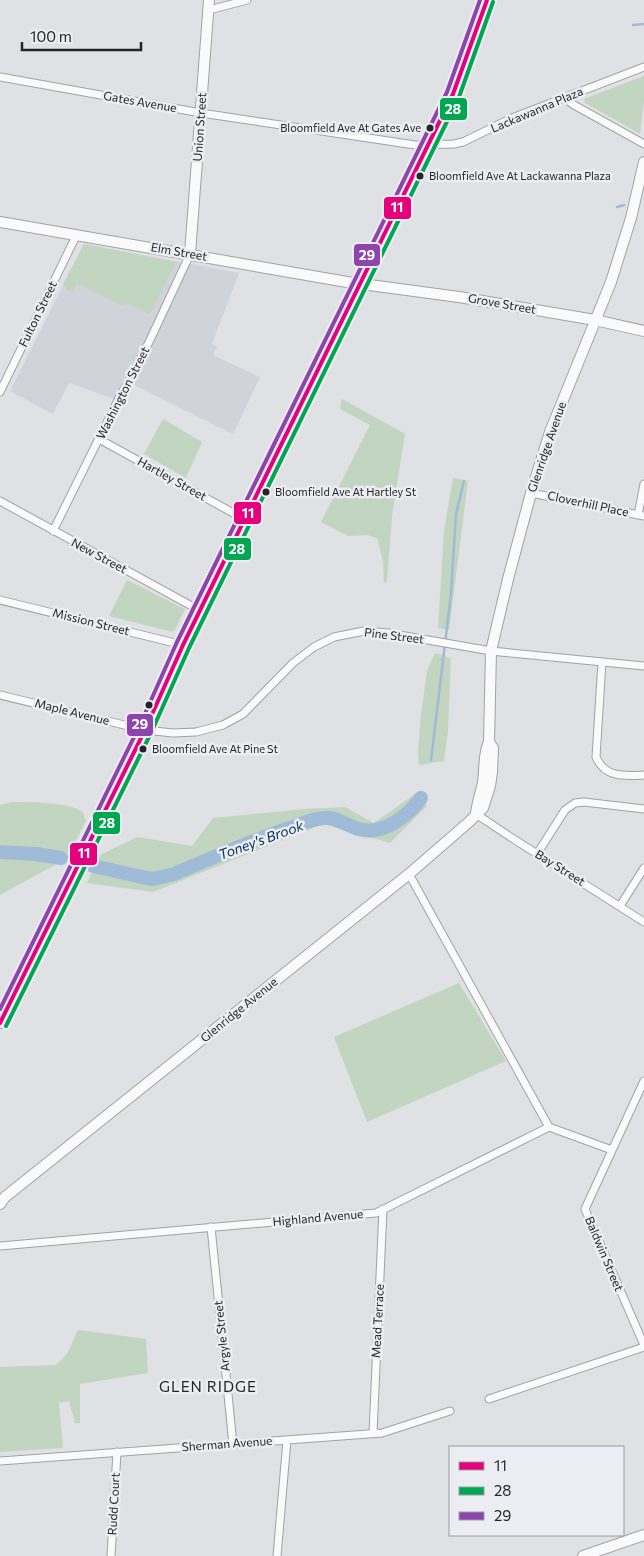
<svg xmlns="http://www.w3.org/2000/svg" width="644" height="1556" font-family="Commissioner,sans-serif">
<style>
.built{fill:#d1d3db}
.green{fill:#c2d5c0}
.lines{fill:none;stroke-linecap:round;stroke-linejoin:round}
.stream{stroke:#a0bbd7;stroke-width:2.5}
.river{stroke:#a0bbd7;stroke-width:14}
.street-casing{stroke:#a1a2a4;stroke-width:9}
.secondary-casing{stroke:#a1a2a4;stroke-width:12}
.primary-casing{stroke:#a1a2a4;stroke-width:12}
.street{stroke:#fafafb;stroke-width:7}
.secondary{stroke:#fafafb;stroke-width:10}
.primary{stroke:#fafafb;stroke-width:10}
.bus-1-casing{stroke:#ecedf2;stroke-width:8}
.bus-2-casing{stroke:#ecedf2;stroke-width:8}
.bus-3-casing{stroke:#ecedf2;stroke-width:8}
.bus-1{stroke:#e5007d;stroke-width:4}
.bus-2{stroke:#00a651;stroke-width:4}
.bus-3{stroke:#8e44ad;stroke-width:4}
.bus-dot{fill:#242527;stroke:#ecedf2;stroke-width:2}
.labels{text-anchor:middle;stroke-width:5;stroke-linejoin:round;paint-order:stroke}
.bus-label{font-size:11px;fill:#242527;stroke:#ecedf2;text-anchor:start}
.street-label{font-size:12px;fill:#242527;stroke:#ecedf2}
.water-label{font-size:14px;font-style:italic;fill:#012e52;stroke:#ecedf2}
.quarter-label{font-size:15px;letter-spacing:1px;fill:#242527;stroke:#ecedf2}
.line-badge{stroke:#ecedf2;stroke-width:2}
.badge-label{font-size:14px;text-anchor:middle;font-weight:bold;fill:#fff}
</style>
<rect width="100%" height="100%" fill="#e0e1e4"/>
<!-- built -->
<path class="built" d="M84,244L239,273L212,344L217,347L213,355L260,377L233,434L138,387L124,378L114,399L69,383L53,414L10,391Z"/>
<!-- green -->
<path class="green" d="M644,76V102L640,134L585,103L584,99Z
M84,244L175,262V265L150,314L126,303L123,306L77,284L72,292L68,291L63,284Z
M342,399L405,434L392,516L387,582L384,583L383,561L377,538L367,535L348,536L321,522L370,425L340,409Z
M163,419L202,442L186,478L144,454Z
M453,478L468,481L449,630L438,628L444,531Z
M127,580L185,609L175,630L174,629L173,632L109,616Z
M435,653L451,658L448,731L444,761L419,765L418,751L421,714L427,671Z
M415,794L427,806L390,843L323,824L153,892L87,883L100,855L137,837L192,846L213,818L305,809L345,807L374,823Z
M13,802C28,802 75,802 83,813C84,814 85,820 86,821L66,859L0,895V805Z
M459,983L506,1061L367,1122L334,1037Z
M78,1330L146,1339L148,1373L80,1384V1423H75L69,1401L59,1403L63,1448L0,1452V1367L56,1365L67,1354Z"/>
<g class="lines">
<!-- stream -->
<path class="stream" d="M633,25L644,24
M617,207L624,205
M431,760L451,594L456,514L464,481"/>
<!-- river -->
<path class="river" d="M0,852L36,854L61,858
M93,866L147,878L153,879L174,874C211,858 248,842 287,829C299,825 311,819 324,818C340,816 355,834 375,830C393,827 410,813 421,798"/>
<!-- street casing -->
<g class="street-casing">
<path id="street" d="M209,10L247,0
M0,77L201,113L415,145L454,144L463,142L512,118L644,67
M564,98L574,105L644,144
M0,392L76,236
M99,439L244,519
M531,493L644,516
M0,501L199,610
M638,515L644,484
M53,531L121,394L131,378L151,338L190,254
M0,600L183,645
M602,662L596,757C605,778 624,776 644,775
M0,695L145,730L173,733L196,732L223,725L243,714L293,663L314,647L334,637L364,631L388,633L491,651L644,666
M476,814L512,838L644,922
M537,854L565,810L575,803L584,802L644,809
M409,874L549,1127
M620,906L644,868
M644,1081L585,1209L644,1345
M211,1227L233,1444
M0,1246L376,1213L549,1127L612,1150
M489,1399L644,1347
M373,1433L383,1209
M0,1461L382,1433L450,1411
M111,1556L117,1452
M277,1556L287,1440"/>
</g>
<!-- secondary casing -->
<g class="secondary-casing">
<path id="secondary" d="M0,222L347,282L459,297L595,320L644,331
M190,254L209,0
M476,814C477,803 481,793 483,782C485,769 483,754 489,742L491,651L508,579L531,493L550,432L611,282L631,218L644,162
M0,1204L5,1197L409,874L469,822L483,808L490,786L492,772L493,748L489,742
M583,1556L644,1535"/>
</g>
<!-- primary casing -->
<g class="primary-casing">
<path id="primary" d="M0,1023L145,730L183,645L453,94L487,0"/>
</g>
<!-- street -->
<use href="#street" class="street"/>
<!-- secondary -->
<use href="#secondary" class="secondary"/>
<!-- primary -->
<use href="#primary" class="primary"/>
<!-- bus-1 casing -->
<g class="bus-1-casing">
<path id="bus-1" d="M0,1023L145,730L183,645L453,94L487,0"/>
</g>
<!-- bus-2 casing -->
<g class="bus-2-casing">
<path id="bus-2" d="M6,1026L151,733L189,648L459,97L493,2"/>
</g>
<!-- bus-3 casing -->
<g class="bus-3-casing">
<path id="bus-3" d="M0,1009L139,727L177,642L447,92L480,0"/>
</g>
<!-- bus-1 -->
<use href="#bus-1" class="bus-1"/>
<!-- bus-2 -->
<use href="#bus-2" class="bus-2"/>
<!-- bus-3 -->
<use href="#bus-3" class="bus-3"/>
</g>
<!-- markers -->
<g class="bus-dot">
<circle cx="430" cy="128" r="4.5"/>
<circle cx="420" cy="176" r="4.5"/>
<circle cx="266" cy="492" r="4.5"/>
<circle cx="149" cy="705" r="4.5"/>
<circle cx="143" cy="749" r="4.5"/>
</g>
<g class="labels">
<!-- bus labels -->
<g class="bus-label">
<text x="421" y="132" text-anchor="end">Bloomfield Ave At Gates Ave</text>
<text x="429" y="180">Bloomfield Ave At Lackawanna Plaza</text>
<text x="275" y="496">Bloomfield Ave At Hartley St</text>
<text x="152" y="753">Bloomfield Ave At Pine St</text>
</g>
<!-- street labels -->
<g class="street-label">
<text transform="translate(140 102) rotate(10)" y="4">Gates Avenue</text>
<text transform="translate(537 110) rotate(-23)" y="4">Lackawanna Plaza</text>
<text transform="translate(200 127) rotate(-86)" y="4">Union Street</text>
<text transform="translate(179 252) rotate(10)" y="4">Elm Street</text>
<text transform="translate(502 304) rotate(10)" y="4">Grove Street</text>
<text transform="translate(38 314) rotate(-64)" y="4">Fulton Street</text>
<text transform="translate(123 393) rotate(-63)" y="4">Washington Street</text>
<text transform="translate(547 447) rotate(-71)" y="4">Glenridge Avenue</text>
<text transform="translate(172 479) rotate(29)" y="4">Hartley Street</text>
<text transform="translate(588 504) rotate(12)" y="4">Cloverhill Place</text>
<text transform="translate(99 556) rotate(28)" y="4">New Street</text>
<text transform="translate(91 622) rotate(14)" y="4">Mission Street</text>
<text transform="translate(394 636) rotate(7)" y="4">Pine Street</text>
<text transform="translate(72 712) rotate(14)" y="4">Maple Avenue</text>
<text transform="translate(560 868) rotate(32)" y="4">Bay Street</text>
<text transform="translate(239 1010) rotate(-39)" y="4">Glenridge Avenue</text>
<text transform="translate(318 1218) rotate(-5)" y="4">Highland Avenue</text>
<text transform="translate(604 1254) rotate(67)" y="4">Baldwin Street</text>
<text transform="translate(378 1321) rotate(-87)" y="4">Mead Terrace</text>
<text transform="translate(222 1336) rotate(-96)" y="4">Argyle Street</text>
<text transform="translate(227 1444) rotate(-4)" y="4">Sherman Avenue</text>
<text transform="translate(114 1504) rotate(-87)" y="4">Rudd Court</text>
</g>
<!-- water labels -->
<g class="water-label">
<text transform="translate(261 840) rotate(-20)" y="5">Toney's Brook</text>
</g>
<!-- quarter labels -->
<g class="quarter-label">
<text x="208" y="1392">GLEN RIDGE</text>
</g>
</g>
<g class="line-badge">
<rect x="439" y="97" width="29" height="24" rx="5" fill="#00a651"/>
<rect x="383" y="196" width="29" height="24" rx="5" fill="#e5007d"/>
<rect x="353" y="243" width="28" height="24" rx="5" fill="#8e44ad"/>
<rect x="233" y="501" width="29" height="24" rx="5" fill="#e5007d"/>
<rect x="223" y="537" width="29" height="24" rx="5" fill="#00a651"/>
<rect x="126" y="713" width="28" height="24" rx="5" fill="#8e44ad"/>
<rect x="92" y="811" width="29" height="24" rx="5" fill="#00a651"/>
<rect x="69" y="842" width="29" height="24" rx="5" fill="#e5007d"/>
</g>
<g class="badge-label">
<text x="453" y="114">28</text>
<text x="397" y="212">11</text>
<text x="367" y="260">29</text>
<text x="248" y="518">11</text>
<text x="237" y="554">28</text>
<text x="140" y="729">29</text>
<text x="107" y="828">28</text>
<text x="84" y="858">11</text>
</g>
<!-- legend -->
<rect x="449" y="1446" width="175" height="90" fill="#ecedf2" stroke="#9c9da1"/>
<rect x="459" y="1462" width="25" height="8" fill="#e5007d" stroke="#9c9da1"/>
<text x="494" y="1471" font-size="15" fill="#242527">11</text>
<rect x="459" y="1487" width="25" height="8" fill="#00a651" stroke="#9c9da1"/>
<text x="494" y="1496" font-size="15" fill="#242527">28</text>
<rect x="459" y="1512" width="25" height="8" fill="#8e44ad" stroke="#9c9da1"/>
<text x="494" y="1521" font-size="15" fill="#242527">29</text>
<!-- scale -->
<path d="M22 42v8h119v-8" fill="none" stroke="#242527" stroke-width="2.5"/>
<text x="30" y="42" font-size="15" fill="#242527" stroke="#ecedf2" stroke-width="4" paint-order="stroke">100 m</text>
</svg>
